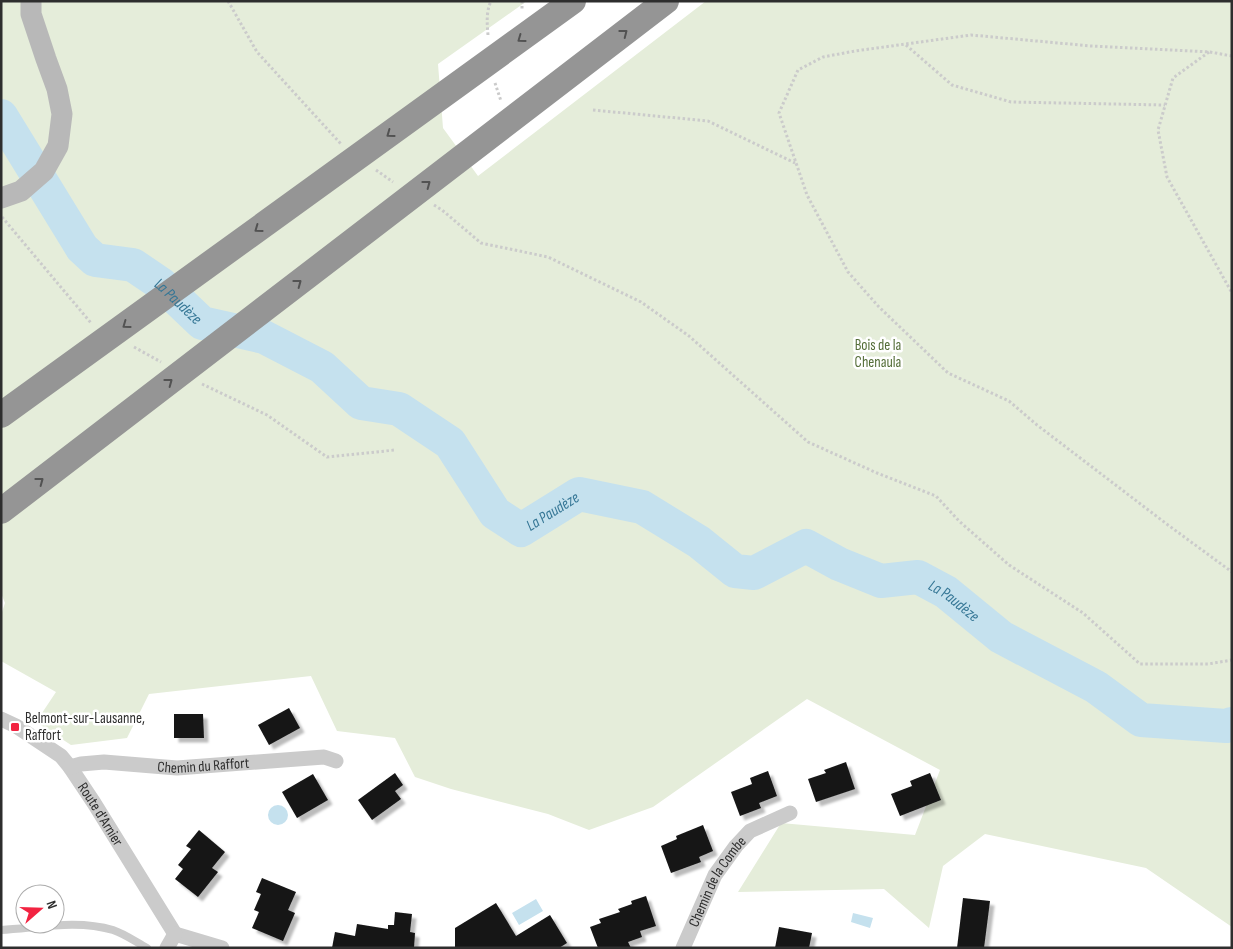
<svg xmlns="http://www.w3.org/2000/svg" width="1233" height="949" font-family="'Sofia Sans Condensed',sans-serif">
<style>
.green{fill:#e5edda}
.water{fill:#c5e1ee}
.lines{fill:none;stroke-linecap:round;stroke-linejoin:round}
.river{stroke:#c5e1ee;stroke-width:34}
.building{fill:#151515;filter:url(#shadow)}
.path{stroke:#cbcbcb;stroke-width:3;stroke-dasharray:2.5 2.5;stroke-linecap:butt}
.lane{stroke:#cbcbcb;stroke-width:8}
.street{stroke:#cbcbcb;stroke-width:15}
.secondary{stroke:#b8b8b8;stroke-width:21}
.highway{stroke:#959595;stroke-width:26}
.oneway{stroke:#525252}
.poi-dot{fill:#f22341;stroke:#fff;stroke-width:2}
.labels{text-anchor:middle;stroke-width:5;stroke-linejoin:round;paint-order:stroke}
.park-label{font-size:15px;fill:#546d38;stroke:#fff}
.poi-label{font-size:15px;fill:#2e2e2e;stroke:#fff;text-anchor:start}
.street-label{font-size:15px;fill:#2e2e2e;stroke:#fff}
.water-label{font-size:16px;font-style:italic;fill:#367796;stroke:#fff}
</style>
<defs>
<filter id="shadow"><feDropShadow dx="4.5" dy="4.5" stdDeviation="1" flood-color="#0004"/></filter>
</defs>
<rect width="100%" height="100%" fill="#fff"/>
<!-- green -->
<path class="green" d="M1,1H527L438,64L443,128L478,176L706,1H1232V927L1146,868L985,834L943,866L929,928L884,889L738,892L781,823L915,835L940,770L807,699L653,807L589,830L548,814L451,789L415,777L395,738L337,731L311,676L149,694L127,738L71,745L36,722L56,692L1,661V615L5,603L1,593Z"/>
<!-- water -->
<path class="water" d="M268 815a10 10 0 1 1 20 0a10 10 0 1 1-20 0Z
M536,899L543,911L519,925L512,913Z
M853,913L873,918L870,928L851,922Z"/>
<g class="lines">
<!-- river -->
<path class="river" id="s1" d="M1,116L82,248L95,260L133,265L161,284L202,323L264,337L322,367L361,403L399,409L450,443L495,513L521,530L579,494L642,507L699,542L735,571L754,573L806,546L839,564L881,581L918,577L946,592L1001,637L1096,687L1141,720L1226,726L1232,724"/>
</g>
<!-- building -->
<path class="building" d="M289,708L300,728L269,745L258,725Z
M174,714H203L204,738H174Z
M846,762L855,789L816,802L808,779L826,773L824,770Z
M768,771L777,796L759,803L761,808L740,816L731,792L752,784L750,778Z
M395,773L403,785L395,791L401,799L372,820L358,800Z
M930,773L941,800L900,816L891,794L912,786L910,781Z
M313,774L328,800L297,818L282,792Z
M703,825L713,851L699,857L701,862L671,873L661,846L677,839L676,836Z
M199,830L225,852L212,868L218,872L198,897L175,879L183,869L178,865L191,849L186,846Z
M262,878L296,892L288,910L295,913L283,941L252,928L259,912L254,910L261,894L256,892Z
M646,896L656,926L640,931L642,937L628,942L631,948H598L590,927L601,923L599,919L620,912L618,909L632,904L631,901Z
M963,898L990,901L984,948H957Z
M496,903L516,936L550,915L567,943L559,948L455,947V928Z
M395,912L412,914L410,932L415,933L414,948H332L335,932L355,936L357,924L388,929V925H394Z
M779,927L812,933L809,948H775Z"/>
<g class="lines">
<!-- path -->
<path class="path" d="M228,1L257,52L341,144
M522,1V11
M488,35C487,23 486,12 491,1
M906,45L952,85L1011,102L1165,105
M1209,52L1173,78L1158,130L1167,177L1232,293
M1232,56L1210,52L1091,46L971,35L855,51L823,57L798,70L779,113L807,195L848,272L879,307L948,373L1009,401L1037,425L1168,525L1232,572
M495,83L501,101
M593,110L708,121L795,163
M376,170L393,182
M434,205L442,210L481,243L548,257L641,302L689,336L808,442L877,473L936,496L959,521L1009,565L1083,613L1140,664H1208L1232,660
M2,217L91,323
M134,347L161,362
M202,384L267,415L327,457L395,450"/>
<!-- lane -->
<path class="lane" d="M1,930C38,928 77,919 113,930C125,934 136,942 147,948"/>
<!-- street -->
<g class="street">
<path id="s2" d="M1,719L16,726L61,756L70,767L94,803L175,934"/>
<path id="s3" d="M70,767L81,764L104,762L177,768L324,757L336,761"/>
<path d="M175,934L222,948"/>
<path d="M167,948L175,934"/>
<path id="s4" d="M683,948L715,875L736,846L750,831L790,813"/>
</g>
<!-- secondary -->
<path class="secondary" d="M1,198L21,191L44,171L58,146L62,114L57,89L46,59L31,14V1"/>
<!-- highway -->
<path class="highway" d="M1,415L573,1
M1,511L666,1"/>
</g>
<!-- one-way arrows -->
<defs><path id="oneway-chevron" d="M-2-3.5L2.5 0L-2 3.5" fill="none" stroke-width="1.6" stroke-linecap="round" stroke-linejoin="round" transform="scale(1.25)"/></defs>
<g class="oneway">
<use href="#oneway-chevron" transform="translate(624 33) rotate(-38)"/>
<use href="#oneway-chevron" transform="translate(521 39) rotate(144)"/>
<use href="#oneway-chevron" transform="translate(390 134) rotate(144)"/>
<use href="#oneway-chevron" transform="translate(427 184) rotate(-37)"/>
<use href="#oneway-chevron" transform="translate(258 229) rotate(144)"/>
<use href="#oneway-chevron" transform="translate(298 283) rotate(-37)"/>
<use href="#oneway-chevron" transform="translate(126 325) rotate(144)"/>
<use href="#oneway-chevron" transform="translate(169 382) rotate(-37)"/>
<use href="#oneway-chevron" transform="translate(40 481) rotate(-37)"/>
</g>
<!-- markers -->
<rect class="poi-dot" x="10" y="722" width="10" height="10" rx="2.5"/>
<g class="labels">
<!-- park labels -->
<g class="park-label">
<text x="878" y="350">Bois de la<tspan x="878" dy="17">Chenaula</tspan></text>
</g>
<!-- poi labels -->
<g class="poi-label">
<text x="25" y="723">Belmont-sur-Lausanne,<tspan x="25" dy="17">Raffort</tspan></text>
</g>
<!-- street labels -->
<g class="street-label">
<text dy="5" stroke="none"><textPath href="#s3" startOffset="134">Chemin du Raffort</textPath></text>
<text dy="5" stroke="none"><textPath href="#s2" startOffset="141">Route d'Arnier</textPath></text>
<text dy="5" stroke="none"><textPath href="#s4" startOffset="75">Chemin de la Combe</textPath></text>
</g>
<!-- water labels -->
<g class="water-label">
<text dy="6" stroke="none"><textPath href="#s1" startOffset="269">La Paudèze</textPath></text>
<text dy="6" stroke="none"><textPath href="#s1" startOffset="734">La Paudèze</textPath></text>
<text dy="6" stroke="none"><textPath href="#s1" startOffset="1184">La Paudèze</textPath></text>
</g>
</g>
<!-- border -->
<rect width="1233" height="949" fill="none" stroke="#2e2e2e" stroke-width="5"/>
<!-- north arrow -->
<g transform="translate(40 909) rotate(70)"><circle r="24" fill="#ffffff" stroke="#ababab"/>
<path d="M0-4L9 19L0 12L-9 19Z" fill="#f22341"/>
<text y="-8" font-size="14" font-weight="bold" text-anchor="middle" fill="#2e2e2e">N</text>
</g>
</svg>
